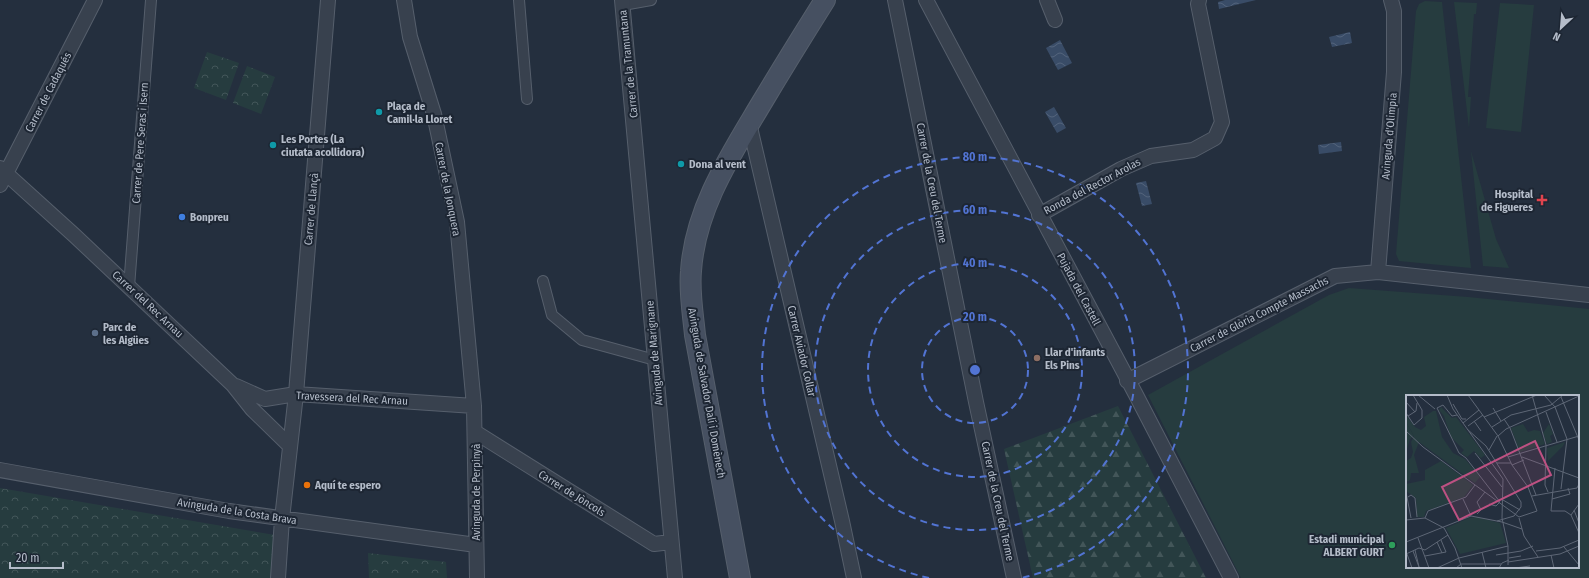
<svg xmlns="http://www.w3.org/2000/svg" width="1589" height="578" font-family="'Fira Sans Condensed',sans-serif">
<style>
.grass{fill:#263c3f;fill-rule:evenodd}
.forest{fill:url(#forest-firs)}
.park{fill:url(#park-crowns)}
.water{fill:url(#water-waves)}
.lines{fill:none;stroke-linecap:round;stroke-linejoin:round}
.pedestrian-casing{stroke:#565f6c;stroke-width:12}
.minor-casing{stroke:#565f6c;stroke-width:16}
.secondary-casing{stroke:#565f6c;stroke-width:22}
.pedestrian{stroke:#38414e;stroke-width:10}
.minor{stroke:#38414e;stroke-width:14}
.secondary{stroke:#465061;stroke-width:20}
.ring{fill:none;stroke:#5274d3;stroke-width:2;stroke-dasharray:7 5}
.culture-dot{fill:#0f9aa8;stroke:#1d2633;stroke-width:1.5}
.health-dot{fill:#e0444e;stroke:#1d2633;stroke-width:1.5}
.shop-dot{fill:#3f7fe0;stroke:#1d2633;stroke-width:1.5}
.service-dot{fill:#5c6f8a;stroke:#1d2633;stroke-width:1.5}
.education-dot{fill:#8d6e63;stroke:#1d2633;stroke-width:1.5}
.food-dot{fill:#e8710a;stroke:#1d2633;stroke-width:1.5}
.leisure-dot{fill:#2e9e5b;stroke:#1d2633;stroke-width:1.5}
.labels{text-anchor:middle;stroke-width:4;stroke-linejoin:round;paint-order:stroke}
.street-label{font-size:11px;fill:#b4bcc9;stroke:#1d2633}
.poi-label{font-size:11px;font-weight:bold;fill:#b4bcc9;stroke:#1d2633;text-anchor:start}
.inset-road{fill:none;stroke:#5e6776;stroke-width:1}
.view{fill:#bd5182;fill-opacity:0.15;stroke:#bd5182;stroke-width:2}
.inset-edge{fill:none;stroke:#b4bcc9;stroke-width:2}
.centre{fill:#5274d3;stroke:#1d2633;stroke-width:2}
.ring-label{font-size:12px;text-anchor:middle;font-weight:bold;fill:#5274d3;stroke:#1d2633;stroke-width:4;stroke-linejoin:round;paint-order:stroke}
</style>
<defs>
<pattern id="forest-firs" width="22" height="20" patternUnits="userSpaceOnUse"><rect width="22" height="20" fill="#263c3f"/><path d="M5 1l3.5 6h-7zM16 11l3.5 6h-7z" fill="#435659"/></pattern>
<pattern id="park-crowns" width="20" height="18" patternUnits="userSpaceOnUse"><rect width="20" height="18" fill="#263c3f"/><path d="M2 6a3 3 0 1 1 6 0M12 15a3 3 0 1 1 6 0" fill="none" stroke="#435659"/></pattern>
<pattern id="water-waves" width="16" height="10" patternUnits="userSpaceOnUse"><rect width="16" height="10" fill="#394c67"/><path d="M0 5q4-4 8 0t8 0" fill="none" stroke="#53647b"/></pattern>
</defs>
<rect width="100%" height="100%" fill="#242f3e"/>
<!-- grass -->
<path class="grass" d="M1425,1L1442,2L1471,268L1399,261L1396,254L1416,11L1419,4Z
M1454,2L1477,3L1476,14H1474L1468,97H1471L1469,128Z
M1500,3L1534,5L1521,132L1486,128Z
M1471,151L1496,239L1509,268L1483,266Z
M1349,288L1468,297L1589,309V578H1241L1148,395L1329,295ZM1407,396H1578V567H1407Z"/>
<!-- forest -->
<path class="forest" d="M1118,406L1206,578H1033L1004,449Z"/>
<!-- park -->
<path class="park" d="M207,52L239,63L226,100L194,88Z
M247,66L275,77L261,114L233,103Z
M0,488L275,535L271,578H0Z
M368,553L446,562L447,578H369Z"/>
<!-- water -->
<path class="water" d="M1225,0H1256L1219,9L1218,2Z
M1350,32L1352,43L1332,47L1329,37Z
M1060,40L1072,63L1058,70L1046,48Z
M1054,107L1066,128L1057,133L1045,112Z
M1341,142L1342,151L1319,154L1318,145Z
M1146,181L1152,204L1142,206L1136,183Z"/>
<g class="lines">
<!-- pedestrian casing -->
<g class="pedestrian-casing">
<path id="pedestrian" d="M519,0L527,99
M623,5L651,0
M543,281L552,315L582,340L655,360
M129,287L151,0"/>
</g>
<!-- minor casing -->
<g class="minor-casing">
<path id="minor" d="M404,0L410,37L434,114L457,222L474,406L477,578
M622,0L675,578
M895,0L976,402L1014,578
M926,0L1135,393L1231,578
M1047,0L1055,20
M749,123L842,521L854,578
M0,168L74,235L233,385L252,409L290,446
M0,185L95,0
M1039,215L1121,169L1151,156L1193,150L1215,138L1222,122L1198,4L1199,0
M1378,272L1394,72V11L1391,0
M1127,381L1335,276L1378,272L1589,295
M236,386L265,399L296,394L474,406
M475,432L654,544L671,542
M0,470L229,511L476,545
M278,578L282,519L296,394L328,0"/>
</g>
<!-- secondary casing -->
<g class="secondary-casing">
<path id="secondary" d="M740,578L695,335C693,314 689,292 691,271C695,209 730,156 761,104C782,69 803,35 825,0"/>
</g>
<!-- pedestrian -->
<use href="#pedestrian" class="pedestrian"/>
<!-- minor -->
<use href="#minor" class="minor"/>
<!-- secondary -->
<use href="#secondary" class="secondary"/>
</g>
<!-- distance rings -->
<g class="ring">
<circle cx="975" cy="370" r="53"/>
<circle cx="975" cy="370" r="107"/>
<circle cx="975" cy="370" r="160"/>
<path d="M929 578A213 213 0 1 1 1021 578"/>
</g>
<!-- markers -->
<g class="culture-dot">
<circle cx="379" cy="112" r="4"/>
<circle cx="273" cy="145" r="4"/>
<circle cx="681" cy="164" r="4"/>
</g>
<path class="health-dot" d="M1540 194h4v4h4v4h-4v4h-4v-4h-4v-4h4z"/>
<circle class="shop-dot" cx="182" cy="217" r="4"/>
<circle class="service-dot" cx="95" cy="333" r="4"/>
<circle class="education-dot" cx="1037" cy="358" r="4"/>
<circle class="food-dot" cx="307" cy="485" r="4"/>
<circle class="leisure-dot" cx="1392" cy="545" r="4"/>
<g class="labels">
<!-- street labels -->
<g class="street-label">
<text transform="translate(628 64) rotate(-96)" y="4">Carrer de la Tramuntana</text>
<text transform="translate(48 92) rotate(-63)" y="4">Carrer de Cadaqués</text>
<text transform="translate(1389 136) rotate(-85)" y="4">Avinguda d'Olimpia</text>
<text transform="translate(140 143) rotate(-86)" y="4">Carrer de Pere Seras i Isern</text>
<text transform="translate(932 183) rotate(79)" y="4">Carrer de la Creu del Terme</text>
<text transform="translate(1092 186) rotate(-28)" y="4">Ronda del Rector Arolas</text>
<text transform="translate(448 189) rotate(79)" y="4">Carrer de la Jonquera</text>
<text transform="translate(311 209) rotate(-85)" y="4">Carrer de Llançà</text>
<text transform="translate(1079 289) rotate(62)" y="4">Pujada del Castell</text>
<text transform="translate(148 304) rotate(43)" y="4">Carrer del Rec Arnau</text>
<text transform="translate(1259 314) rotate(-27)" y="4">Carrer de Glòria Compte Massachs</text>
<text transform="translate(802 351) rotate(77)" y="4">Carrer Aviador Collar</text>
<text transform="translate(654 353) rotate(-95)" y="4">Avinguda de Marignane</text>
<text transform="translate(707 393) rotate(80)" y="4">Avinguda de Salvador Dalí i Domènech</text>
<text transform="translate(352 398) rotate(3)" y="4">Travessera del Rec Arnau</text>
<text transform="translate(476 492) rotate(-90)" y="4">Avinguda de Perpinyà</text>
<text transform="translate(572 493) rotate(32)" y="4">Carrer de Jòncols</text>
<text transform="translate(998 501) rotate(78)" y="4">Carrer de la Creu del Terme</text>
<text transform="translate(237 511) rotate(9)" y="4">Avinguda de la Costa Brava</text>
</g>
<!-- poi labels -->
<g class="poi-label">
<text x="387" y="110">Plaça de<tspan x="387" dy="13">Camil·la Lloret</tspan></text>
<text x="281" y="143">Les Portes (La<tspan x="281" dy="13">ciutata acollidora)</tspan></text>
<text x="689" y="168">Dona al vent</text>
<text x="1533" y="198" text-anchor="end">Hospital<tspan x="1533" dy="13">de Figueres</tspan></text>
<text x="190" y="221">Bonpreu</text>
<text x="103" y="331">Parc de<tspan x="103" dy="13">les Aigües</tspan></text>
<text x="1045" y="356">Llar d'infants<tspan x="1045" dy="13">Els Pins</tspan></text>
<text x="315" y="489">Aquí te espero</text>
<text x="1384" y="543" text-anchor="end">Estadi municipal<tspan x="1384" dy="13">ALBERT GURT</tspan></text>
</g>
</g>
<!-- overview -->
<g transform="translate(1406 395)">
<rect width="173" height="173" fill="#242f3e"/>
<path d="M0,27L8,41L4,44L0,57ZM35,66L67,90L58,102L20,116L18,122H11L10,103L0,96V89L19,85V75Z" fill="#263c3f"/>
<path d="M35,12L46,23L50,22L79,60L75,63L68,56L61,62L55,58L58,55L45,42L38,21L33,15ZM27,16H30L36,42L47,58L59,64L74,82L69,88L13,47L8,60L13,78H5L4,85L0,87V66L5,63L7,57L5,47L8,41L0,27V20L9,32L15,35L20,31L18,22Z" fill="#263c3f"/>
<path d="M117,29L122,37L128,35L134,36L139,49L114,57L105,33ZM143,29L147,39L144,41L146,47L141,49L137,38ZM159,47L157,51L142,66L141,53ZM71,122L94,128L100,148L54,159L40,133L63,123Z" fill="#263c3f"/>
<path class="inset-road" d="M12,0L29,14M41,0L47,14L97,84L96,123L102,151V170M62,0L92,41L106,70L122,92L131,116L113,122M126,0L140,50L139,90L142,97M138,0L149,12L161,44L155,94M155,2L173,45M0,7L9,17M47,9L56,24H60M87,13L95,26M140,17L151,47M0,18L8,30L16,23V15L7,0M51,20L46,21L37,10L31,13L53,58L60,63L94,107L90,111L83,109M2,21L10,16L11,8M78,22L131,0M98,24L104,33L130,100M68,26L75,36M57,28L73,15M62,31L77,20M86,32L105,20L145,10L157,0M61,34L80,51L115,107V112L108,121L91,126M0,36L17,52L113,122M92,41L100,34L173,1M83,55L91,41M69,58L96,92M102,62L173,41M116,62L173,83M91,68H105M106,70L118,65M149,73L145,116H159L165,120M0,97L5,123M126,101L171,93L173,89M2,102L5,100L9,103L11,122M57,104L65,121M146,104L164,99L162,93M97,105L114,115M168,115L173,128M71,119L75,115L71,107L79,97M165,120L173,138M165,120L173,109M19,123L22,116L60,102L69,90M113,123L118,141L132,162M0,125L19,123L38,133L49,153L56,173M12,143L23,173M0,147L65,121L96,127L116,134M31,147L36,158M158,152L173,170M13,153L19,155L42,140M7,156L13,172L9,155M130,156L154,153L173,145M76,157L80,173M0,159L13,153M1,159L6,173M90,160L115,156L127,151M145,160L148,173M19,161L40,157L35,145M103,163L115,161M102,167L154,159L173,151M31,173L53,163L102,151M50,173L55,169H95M93,173L96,168L103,165M109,173L124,171"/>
<path class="view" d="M129,46L145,80L53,125L36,92Z"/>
<rect width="173" height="173" class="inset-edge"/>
</g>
<circle cx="975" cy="370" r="6" class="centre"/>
<g class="ring-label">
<text x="975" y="161">80 m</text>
<text x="975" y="214">60 m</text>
<text x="975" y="267">40 m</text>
<text x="975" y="321">20 m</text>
</g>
<!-- north arrow -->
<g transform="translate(1561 28) rotate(206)" stroke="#1d2633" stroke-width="3" paint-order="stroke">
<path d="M0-3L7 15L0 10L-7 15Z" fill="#b4bcc9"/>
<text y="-6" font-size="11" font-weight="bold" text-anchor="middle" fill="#b4bcc9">N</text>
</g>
<!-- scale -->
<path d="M10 562v6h53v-6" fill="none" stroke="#b4bcc9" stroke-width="2"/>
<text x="16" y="562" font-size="12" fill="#b4bcc9" stroke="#1d2633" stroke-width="3" paint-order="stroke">20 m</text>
</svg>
